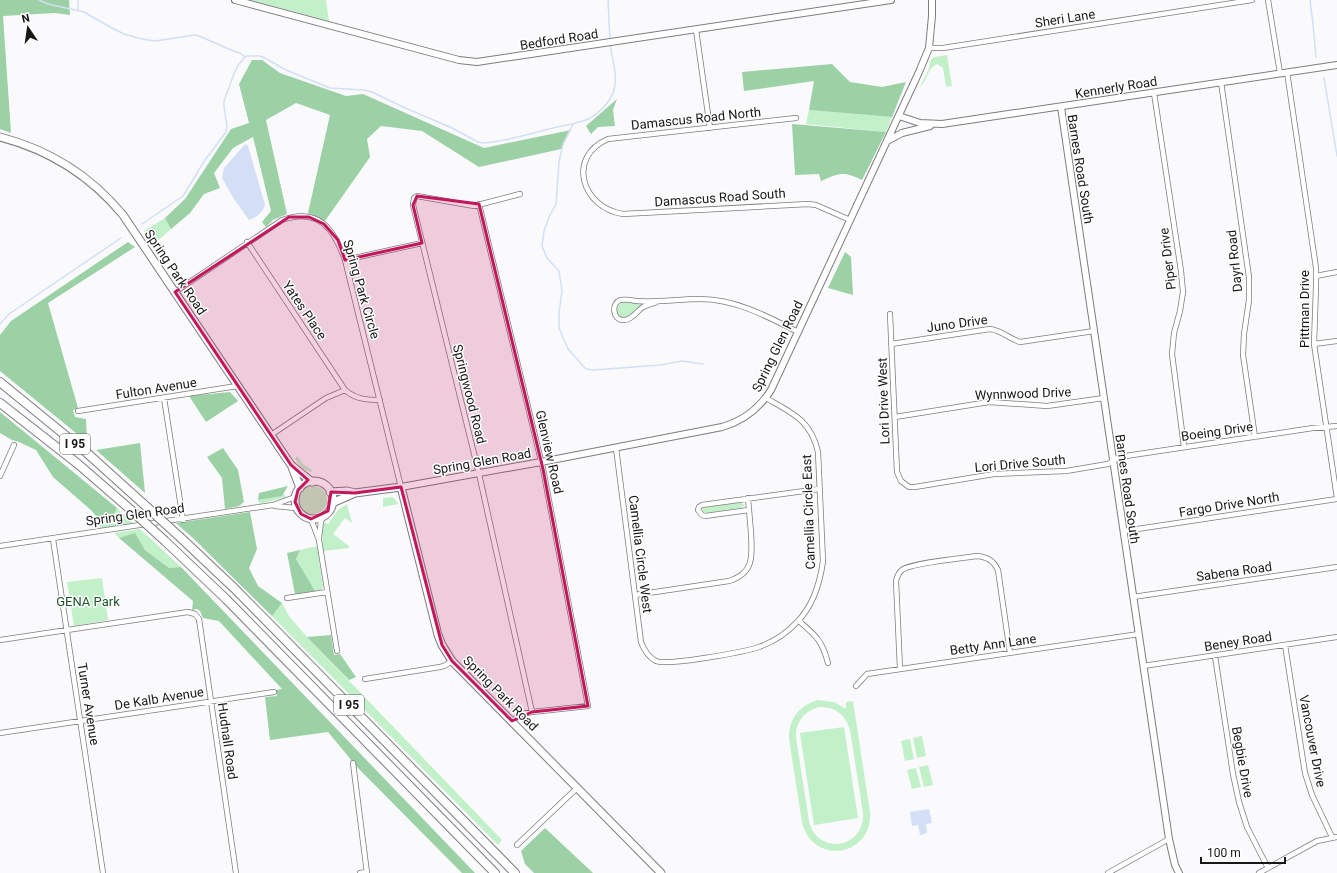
<svg xmlns="http://www.w3.org/2000/svg" width="1337" height="873" font-family="Roboto,sans-serif">
<style>
.green{fill:#c2f0c9;fill-rule:evenodd}
.forest{fill:#9bd1a5}
.water{fill:#d2dff5}
.lines{fill:none;stroke-linecap:round;stroke-linejoin:round}
.stream{stroke:#d2dff5;stroke-width:1.5}
.minor-casing{stroke:#7d7c7f;stroke-width:6}
.tertiary-casing{stroke:#7d7c7f;stroke-width:8}
.secondary-casing{stroke:#7d7c7f;stroke-width:9}
.motorway-casing{stroke:#7d7c7f;stroke-width:10}
.minor{stroke:#fff;stroke-width:4.5}
.tertiary{stroke:#fff;stroke-width:6}
.secondary{stroke:#fff;stroke-width:7}
.motorway{stroke:#fff;stroke-width:8}
.motorway-bridge-casing{stroke:#7d7c7f;stroke-width:10;stroke-linecap:butt}
.motorway-bridge{stroke:#fff;stroke-width:8}
.marked{fill:#c2185b;fill-opacity:0.2;stroke:#c2185b;stroke-width:3;stroke-linejoin:round}
.labels{text-anchor:middle;stroke-width:3;stroke-linejoin:round;paint-order:stroke}
.shield{fill:#fff;stroke:#5d5d5d;stroke-width:1}
.shield-label{font-size:12px;font-weight:bold;fill:#171718}
.street-label{font-size:13px;fill:#171718;stroke:#fff}
.park-label{font-size:13px;fill:#1b542a;stroke:#fff}
</style>
<rect width="100%" height="100%" fill="#faf9fc"/>
<!-- green -->
<path class="green" d="M251,0H326L329,21Z
M947,55L952,86L946,87L943,68L937,64C927,68 927,82 920,87L929,68L931,59L935,57Z
M809,110L892,117L886,132L806,124Z
M165,218L171,229L153,245L144,231Z
M624,302L644,304L628,317L622,318L617,314L616,309L620,304Z
M297,456L303,464L312,470L311,472L302,468L295,459Z
M299 500a14 14 0 1 1 28 0a14 14 0 1 1-28 0Z
M283,493L286,497L260,504L258,500L281,496Z
M392,497L395,499L398,504L383,507V498Z
M741,502L744,505L741,508L704,513L702,511L703,508Z
M347,504L352,523L345,518L333,534L349,546V548L323,551L322,530L324,522L328,524L338,510Z
M117,508L134,524L100,529L99,520L112,518Z
M140,529L181,567L169,568L145,550L135,534L119,538L114,533Z
M317,546L323,587L321,590L315,591L296,559L300,550Z
M102,578L108,620L74,626L67,582Z
M282,603L289,616L307,637L502,840L498,845L272,616Z
M818,700L834,702L846,709V702L853,701L870,812C873,857 812,866 802,822L789,739C788,720 799,705 818,700ZM819,707C835,706 846,715 850,730L863,813C865,849 817,856 809,821L796,738C795,723 804,711 819,707Z
M844,727L858,818L814,825L800,733Z
M922,736L926,756L917,758L913,738Z
M910,739L914,759L905,761L901,741Z
M928,765L933,785L924,787L919,767Z
M916,768L921,787L912,789L907,770Z"/>
<!-- forest -->
<path class="forest" d="M0,0H69L70,15L55,13L3,16L11,133L0,129Z
M252,60H262L280,73L346,96L363,94L484,148L571,130L561,149L479,167L422,131L381,126L367,139L370,157L325,221L308,213L330,115L296,103L266,120L287,214L273,220L266,227L262,222L271,211L253,137L233,148L214,173L220,188L204,194L190,213L171,229L165,218L185,199L231,129L249,123L239,84Z
M832,64L850,82L882,87L906,82L892,117L809,110L814,81L744,91L742,72Z
M617,99L613,110L615,126L598,127L591,134L586,126Z
M792,124L886,132L862,180C843,171 840,173 821,181L819,174L795,175Z
M128,242L135,247L48,303L78,408L73,410L75,417L86,419L87,442L0,371V335L11,321Z
M845,252L851,257L853,295L828,288Z
M230,392L238,401L206,422L189,396Z
M0,412L117,508L112,518L99,520L92,511L53,477L36,450L19,442L12,440L0,433Z
M140,443L145,493L96,450Z
M223,448L238,470L244,502L239,506L225,509L222,478L207,457Z
M288,486L282,496L258,500L259,493Z
M250,512L257,549L249,568L258,586L282,603L272,616L194,539L176,523Z
M135,533L145,550L169,568L181,567L475,873H462L357,767L328,732L270,740L265,697L277,696L276,690L282,689L219,621L203,618L200,611L197,609L192,610L193,601L119,538Z
M300,550L296,559L315,591L295,594L287,553Z
M331,635L334,655L340,654L356,677L349,680L307,637Z
M545,828L593,873H534L525,864L521,851Z"/>
<!-- water -->
<path class="water" d="M245,144L248,146L265,205C263,213 256,217 249,220L234,199L222,178L224,168Z
M929,809L932,823L926,824L927,833L920,835L918,825L912,826L910,812Z"/>
<g class="lines">
<!-- stream -->
<path class="stream" d="M39,0L48,4L84,12L110,27L124,34L142,39L155,41L195,35L199,36L231,50L240,53L245,57
M78,0V10
M608,0L610,40
M1310,0L1313,24L1316,57
M1324,78L1337,156
M573,124L563,144L559,162L556,204L550,215L544,231L542,246L547,258L559,271L562,291L559,313V328L568,349L586,369L593,370L661,365L682,361L703,364
M142,224L183,196L205,160L226,132L227,126L224,107V101L235,71L239,64L246,56H259L263,57L286,70L330,88L364,90L372,92L403,107L452,128L478,142L484,143C507,141 530,134 553,128C565,125 577,124 588,119C599,114 611,101 614,90C618,74 612,59 610,44
M0,324L9,314L121,238"/>
<!-- minor casing -->
<g class="minor-casing">
<path id="minor" d="M1268,0L1280,73
M696,30L710,128
M929,48H943L1252,0
M1287,72L1316,268V286L1314,344L1337,498
M1221,82L1249,277V300L1244,334L1243,355L1255,437
M1154,93L1181,271L1183,292L1180,311L1174,333L1172,354L1184,447
M796,118L608,139C566,157 582,208 623,214L808,204L816,205L850,220
M520,194L474,206L417,196L414,198L413,205L479,474L532,712
M479,204L543,469L588,706L532,712L521,714L512,721
M247,242L345,390C355,399 367,400 380,400
M345,260L422,243
M1316,276L1337,272
M175,292L282,220C319,207 334,229 345,260L401,487
M657,302C653,303 647,305 643,307C637,311 631,321 623,320C613,320 611,304 620,300C625,299 631,300 636,301C657,303 678,299 700,299C735,299 767,316 798,332
M890,314L897,472L901,481L909,487H915L994,474L1066,471L1108,464L1119,457L1313,428L1337,426
M891,344L990,329C1001,330 1010,339 1020,342L1094,331
M1314,344L1337,341
M164,398L183,520
M78,411L237,386
M895,417L989,402L1047,406L1104,398
M271,435L326,398L345,390
M616,448L641,642C644,650 648,657 656,661C668,666 744,652 759,647C773,642 787,633 797,622C813,606 820,583 823,561L818,452C811,420 792,413 766,398
M0,476L14,445
M275,506L296,508
M749,510L705,516L702,515L698,510L699,507L702,505L819,489
M311,519L319,540L337,651
M1124,531L1337,499
M319,538L321,521L324,516
M53,539L103,873
M0,546L273,505L295,497
M635,595L729,581C755,573 752,555 751,533C750,521 749,510 748,498
M1133,597L1337,567
M287,598L327,592
M799,621C816,636 822,640 828,663
M0,640L188,612L195,614L199,619L236,873
M1285,645L1305,773L1312,795L1332,837
M1215,656L1233,774L1239,802L1247,827L1268,868
M1143,666L1337,637
M900,669L896,581C897,577 898,573 902,570C910,563 963,558 977,556C987,557 993,560 998,570L1010,653
M365,679L440,667L444,666L452,661
M856,686L867,674L1139,634
M0,733L274,692
M353,763L367,873
M517,845L577,788
M360,873L367,872
M1108,873L1169,839
M1259,873L1317,841L1337,837"/>
</g>
<!-- tertiary casing -->
<g class="tertiary-casing">
<path id="tertiary" d="M235,0L459,60L477,62L891,0
M1061,107L1169,839L1175,865L1179,873
M899,116L920,123L942,124L1337,65
M889,140L902,133L930,126
M401,487L541,462L722,427C743,421 759,409 771,390L919,72L929,48L932,16V0"/>
</g>
<!-- secondary casing -->
<g class="secondary-casing">
<path id="secondary" d="M0,137C50,150 90,175 123,215L291,465L312,482
M292,467L300,488
M295 500a19 19 0 1 1 38 0a19 19 0 1 1-38 0Z
M330,492L347,491L355,493
M332,503L355,493L401,487L438,635L442,645L452,661L661,873"/>
</g>
<!-- motorway casing -->
<g class="motorway-casing">
<path id="motorway" d="M0,382L87,453L148,508
M0,403L78,464L131,510
M181,538L234,588L515,873
M165,541L226,599L495,873"/>
</g>
<!-- minor -->
<use href="#minor" class="minor"/>
<!-- tertiary -->
<use href="#tertiary" class="tertiary"/>
<!-- secondary -->
<use href="#secondary" class="secondary"/>
<!-- motorway -->
<use href="#motorway" class="motorway"/>
<!-- motorway-bridge casing -->
<g class="motorway-bridge-casing">
<path id="motorway-bridge" d="M148,508L181,538
M131,510L165,541"/>
</g>
<!-- motorway-bridge -->
<use href="#motorway-bridge" class="motorway-bridge"/>
</g>
<!-- marked area -->
<path class="marked" d="M417,196L479,204L543,469L588,706L532,712L512,721L452,661L442,645L401,487L355,493L331,492L328,511L311,519L301,514L295,502L298,490L308,480L291,465L175,292L289,217H309L324,224L338,240L345,260L422,243L413,205Z"/>
<g class="labels">
<!-- shield labels -->
<g class="shield">
<rect x="60" y="434" width="30" height="20" rx="3"/>
<rect x="334" y="695" width="30" height="20" rx="3"/>
</g>
<g class="shield-label">
<text x="75" y="448">I 95</text>
<text x="349" y="709">I 95</text>
</g>
<!-- street labels -->
<g class="street-label">
<text transform="translate(1065 18) rotate(-9)" y="5">Sheri Lane</text>
<text transform="translate(559 39) rotate(-9)" y="5">Bedford Road</text>
<text transform="translate(1116 87) rotate(-9)" y="5">Kennerly Road</text>
<text transform="translate(696 118) rotate(-6)" y="5">Damascus Road North</text>
<text transform="translate(1081 169) rotate(81)" y="5">Barnes Road South</text>
<text transform="translate(720 197) rotate(-4)" y="5">Damascus Road South</text>
<text transform="translate(1167 259) rotate(-97)" y="5">Piper Drive</text>
<text transform="translate(1234 261) rotate(-96)" y="5">Dayrl Road</text>
<text transform="translate(176 272) rotate(56)" y="5">Spring Park Road</text>
<text transform="translate(362 289) rotate(74)" y="5">Spring Park Circle</text>
<text transform="translate(1304 309) rotate(-90)" y="5">Pittman Drive</text>
<text transform="translate(305 310) rotate(56)" y="5">Yates Place</text>
<text transform="translate(957 323) rotate(-8)" y="5">Juno Drive</text>
<text transform="translate(777 346) rotate(-64)" y="5">Spring Glen Road</text>
<text transform="translate(156 388) rotate(-9)" y="5">Fulton Avenue</text>
<text transform="translate(1023 393) rotate(-2)" y="5">Wynnwood Drive</text>
<text transform="translate(470 394) rotate(76)" y="5">Springwood Road</text>
<text transform="translate(883 401) rotate(-92)" y="5">Lori Drive West</text>
<text transform="translate(1217 431) rotate(-8)" y="5">Boeing Drive</text>
<text transform="translate(550 452) rotate(77)" y="5">Glenview Road</text>
<text transform="translate(482 461) rotate(-10)" y="5">Spring Glen Road</text>
<text transform="translate(1020 463) rotate(-5)" y="5">Lori Drive South</text>
<text transform="translate(1128 489) rotate(82)" y="5">Barnes Road South</text>
<text transform="translate(1229 504) rotate(-9)" y="5">Fargo Drive North</text>
<text transform="translate(808 512) rotate(-92)" y="5">Camellia Circle East</text>
<text transform="translate(135 514) rotate(-8)" y="5">Spring Glen Road</text>
<text transform="translate(641 554) rotate(83)" y="5">Camellia Circle West</text>
<text transform="translate(1234 571) rotate(-8)" y="5">Sabena Road</text>
<text transform="translate(1238 641) rotate(-9)" y="5">Beney Road</text>
<text transform="translate(993 644) rotate(-8)" y="5">Betty Ann Lane</text>
<text transform="translate(501 693) rotate(45)" y="5">Spring Park Road</text>
<text transform="translate(159 698) rotate(-9)" y="5">De Kalb Avenue</text>
<text transform="translate(89 704) rotate(81)" y="5">Turner Avenue</text>
<text transform="translate(228 741) rotate(82)" y="5">Hudnall Road</text>
<text transform="translate(1313 741) rotate(79)" y="5">Vancouver Drive</text>
<text transform="translate(1243 762) rotate(80)" y="5">Begbie Drive</text>
</g>
<!-- park labels -->
<g class="park-label">
<text x="88" y="606">GENA Park</text>
</g>
</g>
<!-- north arrow -->
<g transform="translate(28 28) rotate(347)" stroke="#ffffff" stroke-width="3" paint-order="stroke">
<path d="M0-3L7 15L0 10L-7 15Z" fill="#171718"/>
<text y="-6" font-size="11" font-weight="bold" text-anchor="middle" fill="#171718">N</text>
</g>
<!-- scale -->
<path d="M1201 857v6h84v-6" fill="none" stroke="#171718" stroke-width="2"/>
<text x="1207" y="857" font-size="12" fill="#171718" stroke="#ffffff" stroke-width="3" paint-order="stroke">100 m</text>
</svg>
